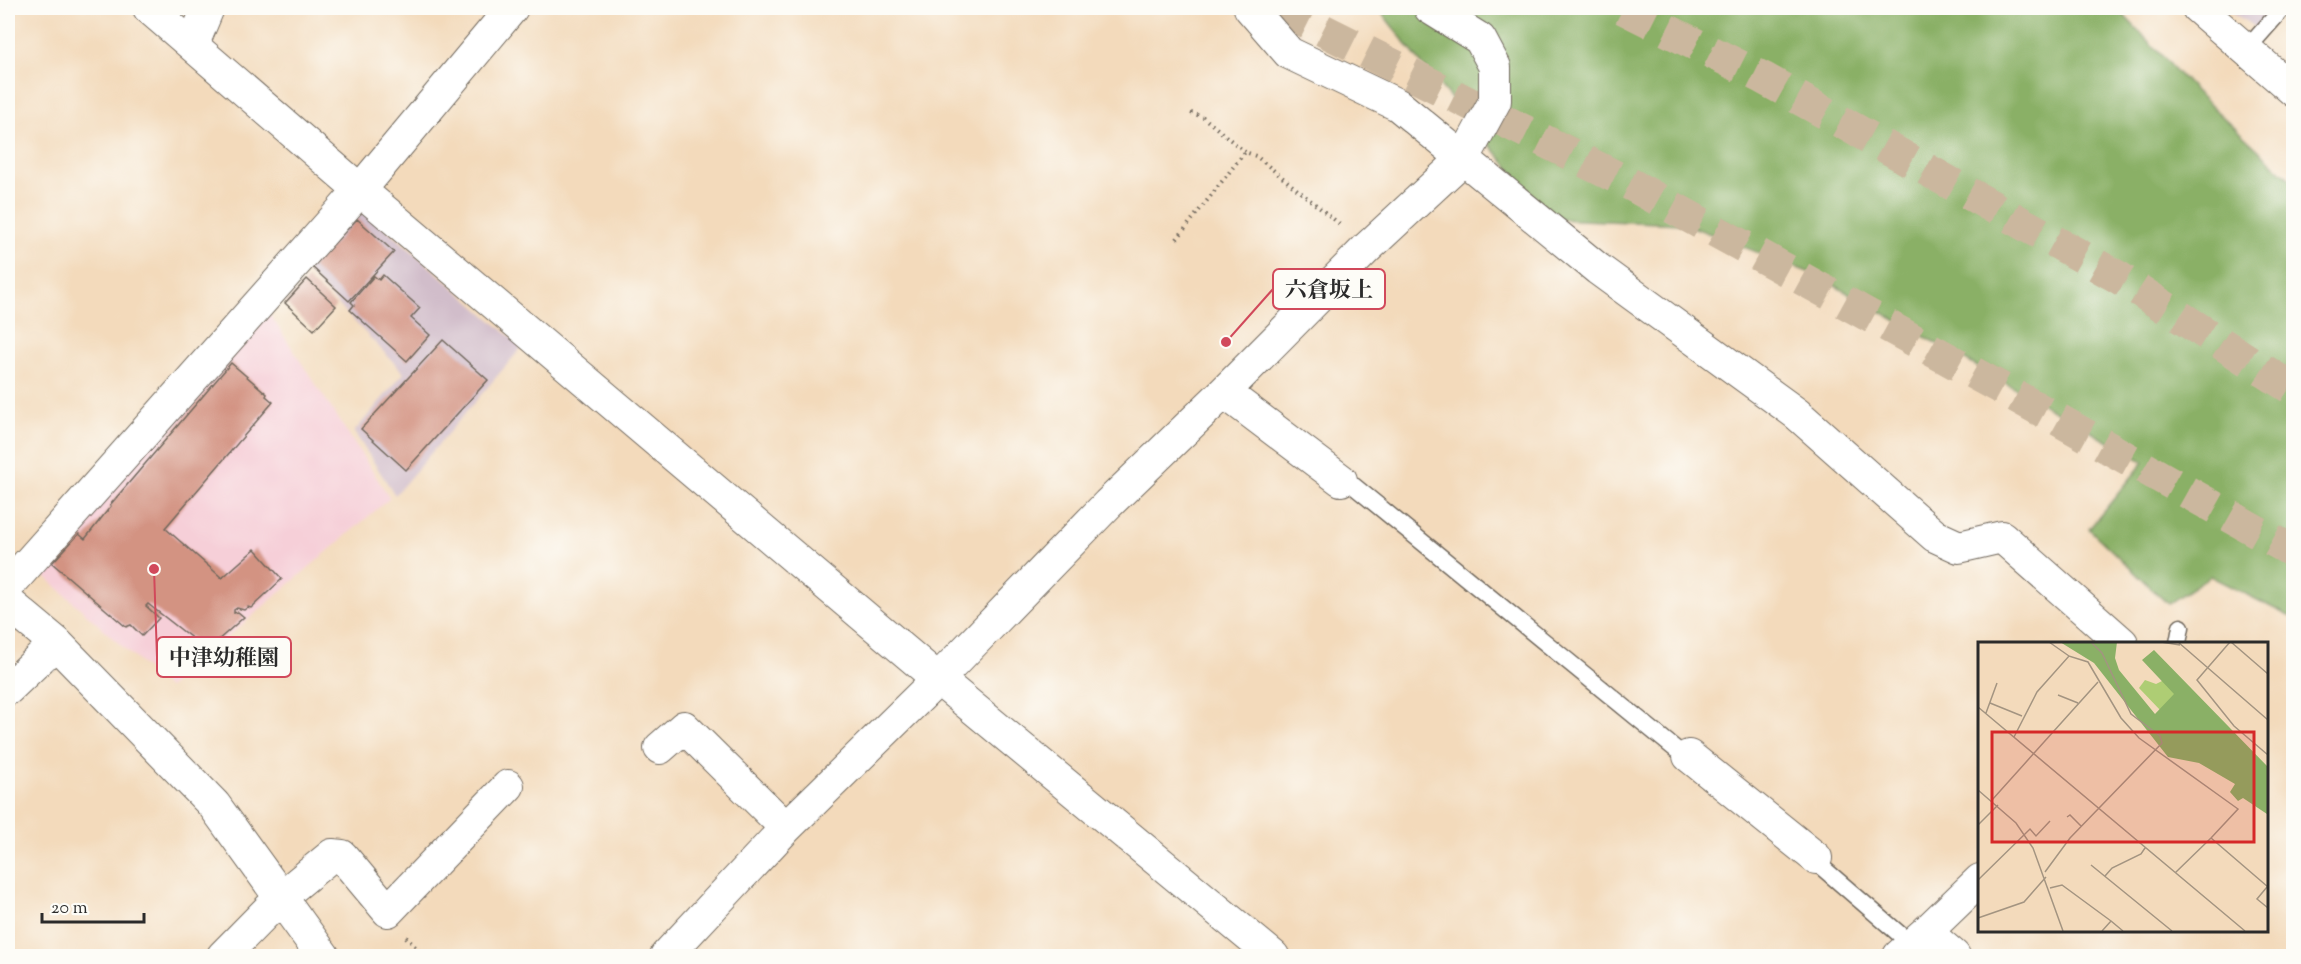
<svg xmlns="http://www.w3.org/2000/svg" width="2301" height="964" font-family="'Sorts Mill Goudy','Noto Serif JP',serif">
<style>
.built{fill:#f6cfd8}
.industrial{fill:#d1bdca}
.forest{fill:#8ab066;stroke:#5a6e48;stroke-width:1.5}
.building{fill:#d39382}
.lines{fill:none;stroke-linecap:round;stroke-linejoin:round}
.highway-tunnel{stroke:#cbb79e;stroke-width:33;stroke-dasharray:33 16;stroke-linecap:butt}
.lane-casing{stroke:#71685d;stroke-width:19}
.street-casing{stroke:#71685d;stroke-width:34}
.secondary-casing{stroke:#71685d;stroke-width:35}
.path{stroke:#71685d;stroke-width:4;stroke-dasharray:1.5 4.5;stroke-linecap:butt}
.lane{stroke:#fff;stroke-width:16}
.street{stroke:#fff;stroke-width:32}
.secondary{stroke:#fff;stroke-width:33}
.inset-road{fill:none;stroke:#a39481;stroke-width:1.5}
.view{fill:#d62828;fill-opacity:0.15;stroke:#d62828;stroke-width:3}
.inset-edge{fill:none;stroke:#2b2b2b;stroke-width:3}
.leader{fill:none;stroke:#d1495b;stroke-width:2}
.callout-dot{fill:#d1495b;stroke:#fdfcf7;stroke-width:2}
.callout{fill:#fdfcf7;stroke:#d1495b;stroke-width:2}
.callout-label{font-size:22px;text-anchor:middle;font-weight:bold;fill:#2b2b2b}
</style>
<rect width="100%" height="100%" fill="#fdfcf7"/>
<filter id="ink" filterUnits="userSpaceOnUse"><feTurbulence type="fractalNoise" baseFrequency=".0167" numOctaves="2"/><feDisplacementMap in="SourceGraphic" scale="12" xChannelSelector="R" yChannelSelector="G"/><feConvolveMatrix kernelMatrix="1 2 1 2 8 2 1 2 1" color-interpolation-filters="sRGB"/></filter>
<filter id="wash" filterUnits="userSpaceOnUse"><feTurbulence type="fractalNoise" baseFrequency=".008" numOctaves="4" result="noise"/><feDisplacementMap in="SourceGraphic" scale="24" xChannelSelector="R" yChannelSelector="G"/><feGaussianBlur stdDeviation="1.35" result="paint"/><feColorMatrix in="noise" values="0 0 0 0 0 0 0 0 0 0 0 0 0 0 0 0 0 1.4 0 .05"/><feComposite in="paint" operator="in"/></filter>
<g filter="url(#wash)">
<rect width="100%" height="100%" fill="#f3dabb"/>
<!-- built -->
<path class="built" d="M267,310L390,498L168,688L38,570Z"/>
<!-- industrial -->
<path class="industrial" d="M2226,8H2278L2259,30Z
M367,212L522,347L395,495L354,432L404,373L303,268L346,218Z"/>
<!-- forest -->
<path class="forest" d="M1378,8H2117L2195,91L2293,182V618L2210,576L2168,604L2089,529L2144,462L1818,276L1685,224L1552,219L1417,58Z"/>
<g id="blocks">
<!-- building -->
<path class="building" d="M357,219L394,252L349,301L312,267Z
M383,275L420,308L411,318L430,335L407,361L350,310L354,305L351,302L374,276L379,280Z
M307,279L336,306L314,330L285,303Z
M443,340L488,380L406,470L361,429Z
M231,363L267,394L266,396L273,402L165,528L222,578L255,549L282,579L251,608L248,607L244,610L237,608L234,610V613L238,612L244,617L207,650L148,604L146,606L159,618L142,636L131,625L126,627L52,563L79,534L85,539L111,506L110,505Z"/>
</g>
</g>
<g filter="url(#ink)">
<use href="#blocks" fill-opacity="0" stroke="#71685d" stroke-width="1.5"/>
<g class="lines">
<!-- highway-tunnel -->
<path class="highway-tunnel" d="M1279,8L1630,184L2057,419L2294,552
M1623,8L1763,78L2118,277L2294,390"/>
<!-- lane casing -->
<g class="lane-casing">
<path id="lane" d="M2246,50L2283,8
M1341,480L1349,482L1684,756H1689
M2178,643L2181,627
M1816,858L1817,863L1911,944"/>
</g>
<!-- street casing -->
<g class="street-casing">
<path id="street" d="M149,8L360,190L938,679L1273,956
M1250,8L1289,53L1398,105L1598,269L1797,414L1935,536L1959,547L2002,537L2122,643
M2198,8L2294,91
M193,44L208,8
M1224,392L1341,480
M8,586L360,190L512,8
M8,689L56,643
M660,748L684,727L786,828
M1689,756L1816,858
M1926,932L1980,880
M223,956L281,897L332,855L342,856L388,911L508,786
M666,956L786,828L938,679L1108,504L1224,392L1367,248L1464,158L1495,101V67L1480,39L1430,8
M1899,956L1926,932L1954,956"/>
</g>
<!-- secondary casing -->
<g class="secondary-casing">
<path id="secondary" d="M8,603L56,643L214,805L323,956"/>
</g>
<!-- path -->
<path class="path" d="M1191,113L1203,117L1245,152
M1177,239L1245,152L1256,156L1342,226
M406,937L424,956"/>
<!-- lane -->
<use href="#lane" class="lane"/>
<!-- street -->
<use href="#street" class="street"/>
<!-- secondary -->
<use href="#secondary" class="secondary"/>
</g>
</g>
<!-- overview -->
<g transform="translate(1978 642)">
<rect width="290" height="290" fill="#f3dabb"/>
<path d="M190,36L208,42L183,69L161,46L167,38L178,42Z" fill="#aecd74"/>
<path d="M82,0H139L137,16L141,28L177,72L196,52L164,18L176,8L289,124V172L265,156L260,159L252,150L257,142L221,121L190,115L116,21Z" fill="#8ab066"/>
<path class="inset-road" d="M71,0L91,14M183,0L202,3M200,0L290,78M252,0L219,38L256,84L290,113M253,0L290,32M80,53L100,61M12,61L44,74M0,65L267,289M8,71L19,41M36,95L59,50L91,14L110,20L143,76L161,96L260,167L233,196M0,148L38,181L55,206L85,289M14,158L120,40M89,175L92,173L103,184M0,183L20,163M113,223L194,289M67,230L92,196L184,101L182,94L153,72L124,11L113,0M197,231L233,196L290,245M127,234L134,226L163,212L167,206M0,238L52,187L58,194L72,179M289,245L279,257L290,266M72,246L84,243L133,279M0,276L46,260L68,235M124,289L133,279L145,289"/>
<path class="view" d="M14,90H276V200H14Z"/>
<rect width="290" height="290" class="inset-edge"/>
</g>
<!-- callouts -->
<path class="leader" d="M1226 342L1273 289M154 569L157 657"/>
<g class="callout-dot">
<circle cx="1226" cy="342" r="6"/>
<circle cx="154" cy="569" r="6"/>
</g>
<g class="callout">
<rect x="1273" y="269" width="112" height="40" rx="6"/>
<rect x="157" y="637" width="134" height="40" rx="6"/>
</g>
<g class="callout-label">
<text x="1329" y="297">六倉坂上</text>
<text x="224" y="665">中津幼稚園</text>
</g>
<!-- margin -->
<rect width="2301" height="964" fill="none" stroke="#fdfcf7" stroke-width="30"/>
<!-- scale -->
<path d="M42 913v9h102v-9" fill="none" stroke="#2b2b2b" stroke-width="3"/>
<text x="51" y="913" font-size="18" fill="#2b2b2b" stroke="#fdfcf7" stroke-width="4.5" paint-order="stroke">20 m</text>
</svg>
